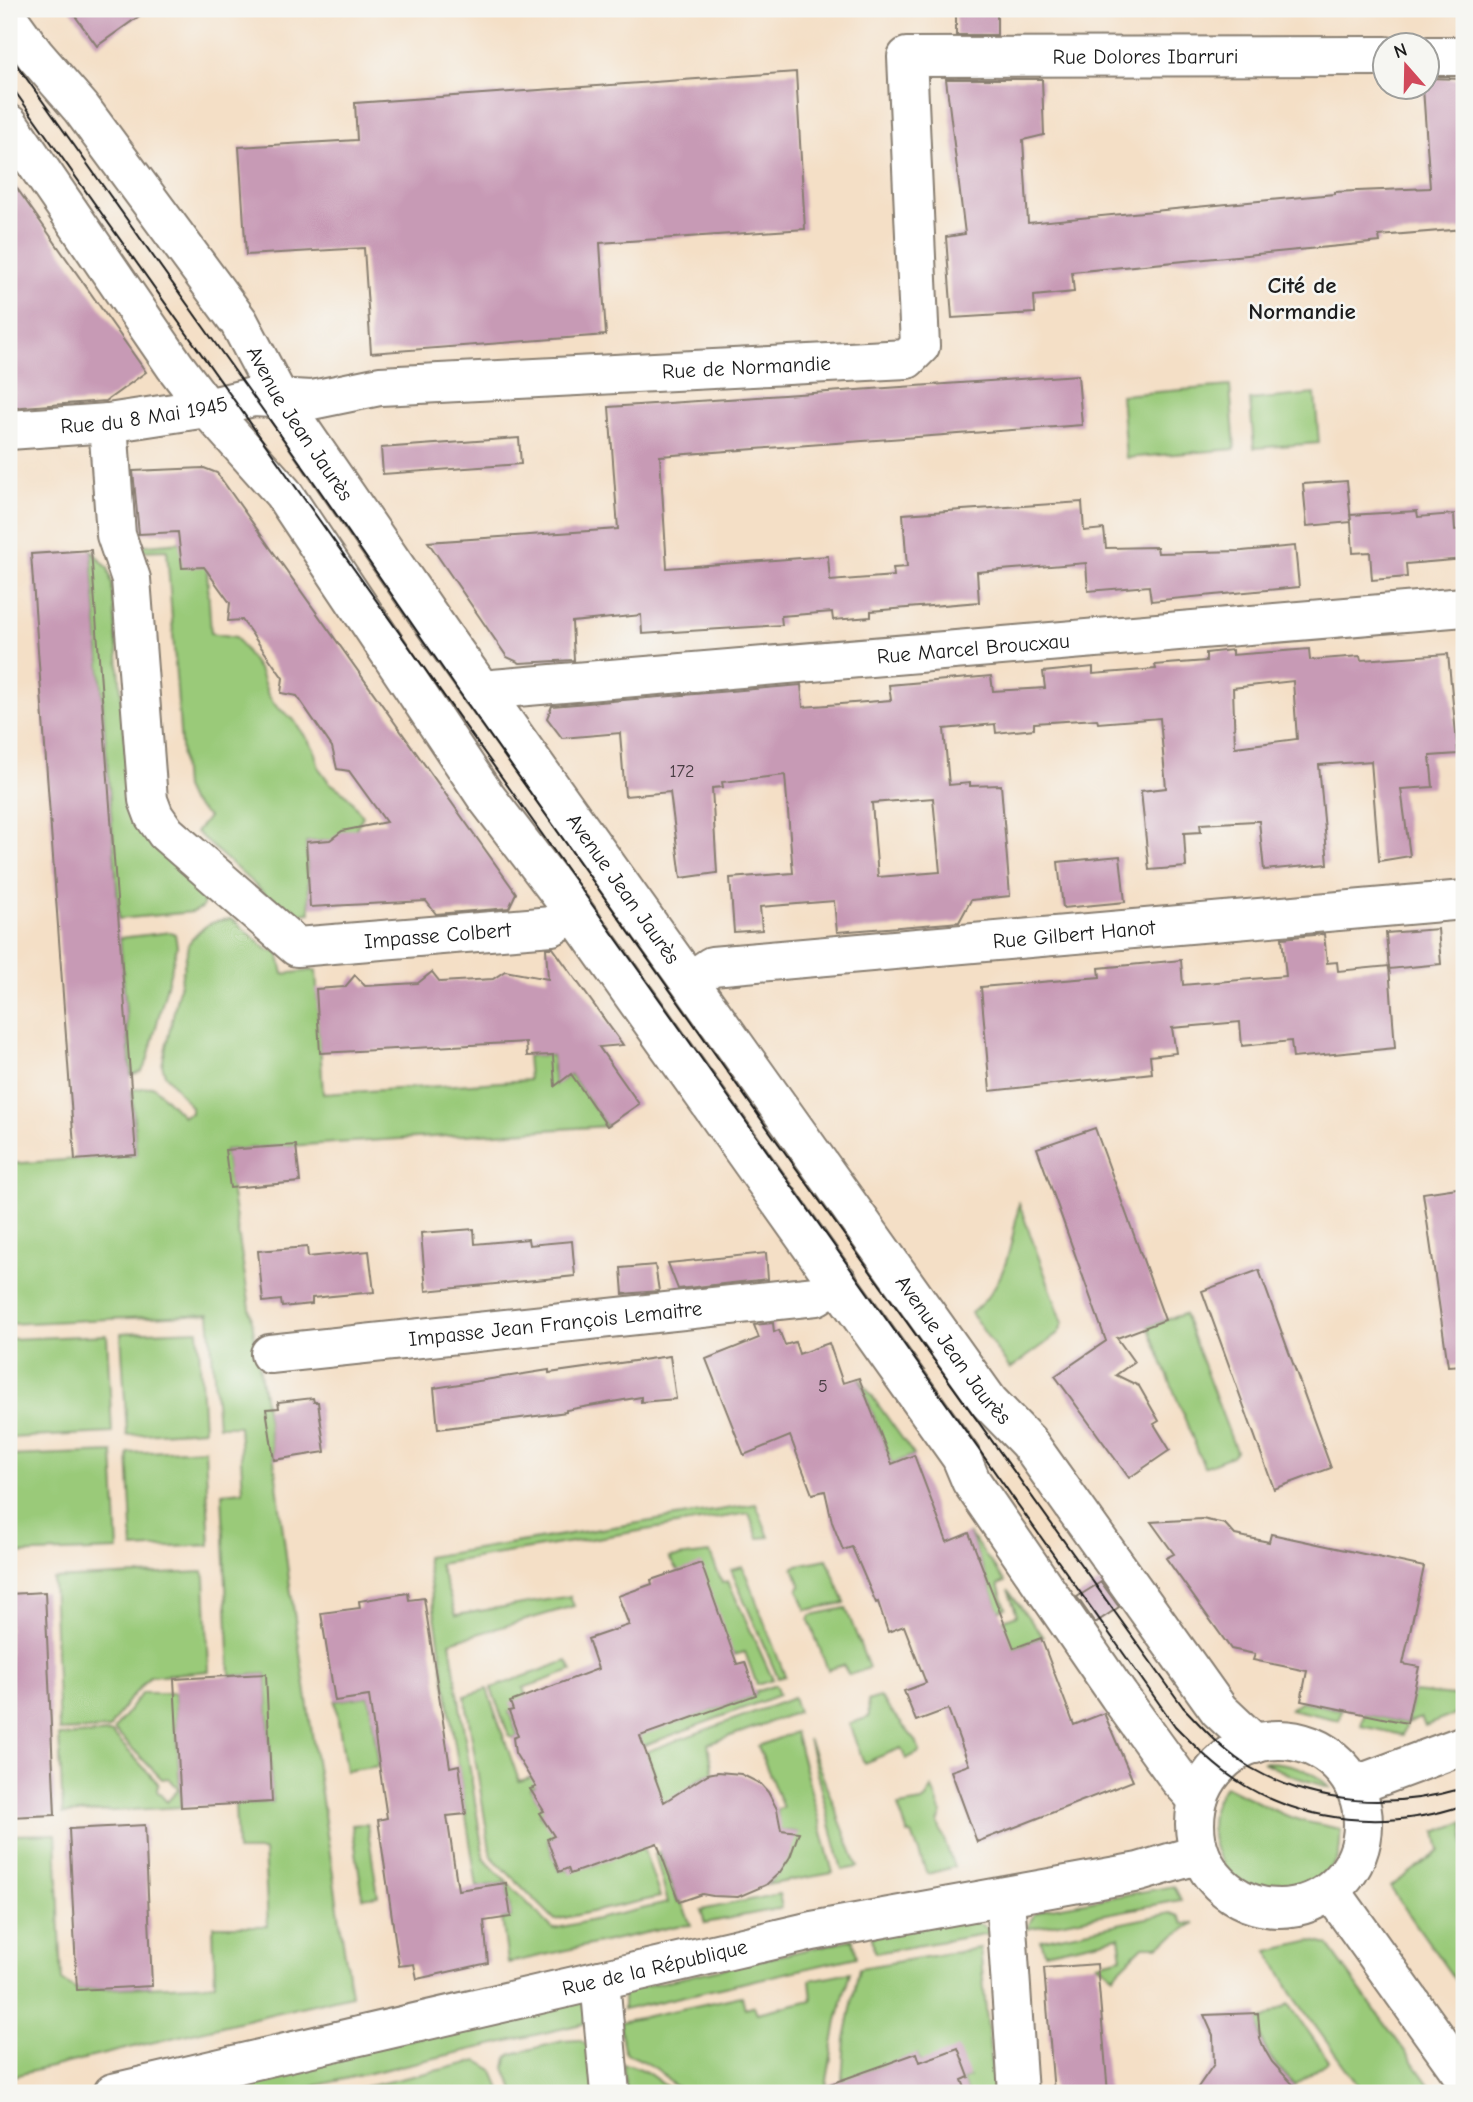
<svg xmlns="http://www.w3.org/2000/svg" width="1473" height="2102" font-family="'Comic Neue',sans-serif">
<style>
.green{fill:#9aca79;stroke:#5b734a;stroke-width:2}
.building{fill:#c79ab5;fill-rule:evenodd}
.lines{fill:none;stroke-linecap:round;stroke-linejoin:round}
.minor-casing{stroke:#887e71;stroke-width:42}
.minor{stroke:#fff;stroke-width:38}
.tram{stroke:#1c1c1c;stroke-width:2}
.labels{text-anchor:middle;stroke-width:5;stroke-linejoin:round;paint-order:stroke}
.number-label{font-size:18px;fill:#473c42}
.street-label{font-size:21px;fill:#1c1c1c;stroke:#f6f6f2}
.neighbourhood-label{font-size:23px;font-weight:bold;fill:#1c1c1c;stroke:#f6f6f2}
</style>
<rect width="100%" height="100%" fill="#f6f6f2"/>
<filter id="ink" filterUnits="userSpaceOnUse"><feTurbulence type="fractalNoise" baseFrequency=".0143" numOctaves="2"/><feDisplacementMap in="SourceGraphic" scale="14" xChannelSelector="R" yChannelSelector="G"/><feConvolveMatrix kernelMatrix="1 2 1 2 8 2 1 2 1" color-interpolation-filters="sRGB"/></filter>
<filter id="wash" filterUnits="userSpaceOnUse"><feTurbulence type="fractalNoise" baseFrequency=".00686" numOctaves="4" result="noise"/><feDisplacementMap in="SourceGraphic" scale="28" xChannelSelector="R" yChannelSelector="G"/><feGaussianBlur stdDeviation="1.57" result="paint"/><feColorMatrix in="noise" values="0 0 0 0 0 0 0 0 0 0 0 0 0 0 0 0 0 1.4 0 .05"/><feComposite in="paint" operator="in"/></filter>
<g filter="url(#wash)">
<rect width="100%" height="100%" fill="#f4dfc6"/>
<!-- green -->
<path class="green" d="M1230,386L1235,449L1126,458L1121,395Z
M1315,394L1319,443L1254,448L1250,400Z
M205,540L211,633L236,637L260,672L268,695L277,707L293,719L314,749L319,768L329,782L346,794L363,816L352,835L336,840L306,842L310,913L288,915L196,832L208,817L190,801L184,788L167,550L136,551L135,546Z
M91,550L108,568L112,584L130,800C142,845 163,854 197,883C203,892 206,898 202,908L193,912L119,919Z
M232,919L269,951H278L283,974L316,970L323,1094L529,1080L527,1056L552,1055L555,1085L571,1074L607,1126L225,1150L274,1460L289,1579L351,1995L9,2077V1947L14,1932L9,1923V1835L56,1834L62,1981L77,1990L215,1984L213,1926H268L264,1851H237L235,1804L272,1802L266,1674L230,1676L222,1493L243,1491L239,1426H218L209,1314L9,1324V1164L136,1155L132,1090L153,1086L183,1116L191,1113V1107L165,1074L162,1065L189,943C201,927 211,920 232,919Z
M171,932L175,934L177,946L147,1062L142,1071L131,1075L120,938Z
M1019,1204L1063,1323L1058,1334L1010,1369L971,1313C1007,1285 1011,1245 1019,1204Z
M1184,1314L1236,1451L1232,1456L1204,1467L1148,1326Z
M198,1330L204,1430L127,1435L121,1333Z
M107,1335L112,1433L9,1438V1339Z
M859,1378L914,1455L892,1464Z
M205,1449L210,1545L133,1549L128,1453Z
M113,1452L118,1550L9,1554V1456Z
M756,1504L769,1537L758,1538L749,1513L439,1564L456,1615L570,1596L574,1606L450,1642L484,1859L553,1929L668,1903L655,1854L660,1852L678,1902L681,1901L691,1925L677,1926L508,1963L502,1918L511,1917L506,1883L477,1887L426,1557Z
M969,1533L1005,1582L998,1585L1006,1608L999,1611Z
M710,1553L722,1583L728,1581L773,1680L757,1685L745,1652L734,1655L669,1558Z
M827,1559L845,1603L806,1610L798,1589L801,1586L793,1568L797,1565Z
M743,1567L785,1676L778,1678L731,1570Z
M203,1572L205,1578L209,1671L150,1676L127,1702L109,1729L59,1731L53,1579Z
M1008,1590L1043,1637L995,1656L984,1627L1017,1615Z
M846,1608L869,1668L849,1675L843,1665L828,1670L809,1620L811,1615Z
M608,1648L678,1722L756,1695V1692L775,1685L779,1695L643,1746Z
M567,1661L572,1671L523,1688L529,1703L509,1712L518,1736L513,1738L509,1736L491,1688Z
M487,1689L519,1781L533,1777L537,1786L530,1789L546,1811L539,1814L558,1835L547,1839L559,1871L596,1865L631,1812L660,1897L555,1920L491,1856L465,1696Z
M1413,1692L1464,1697V1711L1425,1726L1421,1718L1407,1723L1403,1735L1361,1726L1364,1714L1407,1723Z
M142,1693H175L181,1807L63,1814L59,1736L112,1733L158,1783L157,1791L167,1802L179,1789L169,1778L162,1779L114,1730Z
M369,1696L379,1766L346,1771L335,1701Z
M879,1697L916,1741L920,1752L906,1759L901,1748L864,1763L849,1724L869,1717L868,1701Z
M793,1698L798,1712L708,1744L713,1773C686,1780 681,1800 670,1823L645,1752Z
M1301,1701L1341,1710L1339,1720L1290,1709Z
M795,1732L833,1873L766,1885C784,1870 790,1854 797,1832L779,1830L777,1809L783,1808L758,1746Z
M808,1739L858,1867L842,1870Z
M1263,1762C1291,1762 1310,1769 1331,1788L1292,1776Z
M1225,1786L1282,1814L1302,1821L1341,1829C1339,1840 1342,1851 1336,1861C1331,1870 1321,1877 1312,1882C1273,1903 1224,1887 1213,1842C1211,1832 1210,1820 1213,1810C1215,1801 1220,1793 1225,1786Z
M932,1788L942,1814L938,1823L954,1867L927,1874L912,1834H908L898,1806L922,1802L926,1799Z
M1464,1822V1993L1390,1887L1440,1851L1436,1832Z
M367,1824L378,1896L363,1898L352,1825Z
M1174,1886L1181,1900L1027,1929L1034,1914L1045,1909Z
M779,1894L782,1908L705,1923L701,1910Z
M1171,1913L1179,1916L1184,1924L1195,1923L1158,1946H1143L1113,1976L1097,1963L1122,1957L1119,1937L1045,1953L1041,1940Z
M965,1919L984,1925L990,1933L876,1953L874,1951L872,1936Z
M853,1939L857,1957L623,2010V1991Z
M1312,1941L1328,1945L1435,2093H1357L1360,2088L1295,1998L1268,1951Z
M980,1948L994,2093H967L962,2080L969,2077L920,2062L917,2054L860,2074L867,2093H841L845,2039L859,1968Z
M850,1972L837,2021L825,2093C795,2093 697,2099 675,2086C667,2081 662,2072 655,2068C625,2048 624,2065 620,2022L742,1996L745,2009L754,2006L757,2013L812,2000L810,1980Z
M581,2000L591,2022L284,2093H178Z
M1289,2004L1329,2061L1295,2085C1276,2066 1260,2050 1258,2022Z
M579,2040L594,2049L598,2093H515L505,2068L507,2058L512,2054L563,2041Z
M478,2061L493,2070L501,2093H491L489,2090L480,2093H339Z
M623,2064C648,2067 656,2082 677,2093H626Z"/>
<g id="blocks">
<!-- building -->
<path class="building" d="M70,9H149L97,46Z
M956,9H997V35H956Z
M796,72L805,229L600,243L606,335L371,353L364,248L246,255L239,147L357,140L355,103Z
M1427,78L1464,79V229L1379,236L1380,242L1072,272L1074,292L1034,296L1035,313L952,318L946,237L965,234L946,79H1042L1044,135L1023,140L1028,223L1334,194V192L1430,188L1423,88H1427Z
M9,177L146,372L106,401L9,408Z
M1078,375L1082,425L660,456L667,568L828,556L830,581L894,576L893,568L907,567L903,514L1082,502L1084,531L1104,529L1106,548L1157,547L1158,553L1242,551L1295,546L1299,587L1151,601L1149,586L1088,591L1086,563L977,572L979,602L871,611V617L833,620L832,612L781,616L782,625L642,634L641,615L572,622L574,660L520,663L507,657L428,542L618,529L609,407Z
M519,438L521,464L383,474L381,448Z
M204,468L217,473L516,893L509,908L436,914L426,901L310,907L306,842L330,840L342,831L386,822L349,771L337,769L332,747L297,696L281,693L283,678L242,620L228,621L230,603L204,567L182,568L178,532L139,534L133,471Z
M1347,481L1351,521L1350,515L1417,511L1418,517L1454,514L1455,530L1464,529V559L1406,564L1407,577L1372,580L1370,552L1353,553L1351,522L1307,526L1303,484Z
M91,550L136,1155L75,1160L31,554Z
M1309,649L1310,660L1360,656L1361,660L1448,654L1458,754L1430,756L1433,787L1401,789L1410,856L1379,861L1371,761L1319,765L1328,864L1264,870L1259,821H1255L1200,824L1201,832L1184,833L1186,867L1149,870L1141,791L1166,788L1160,718L1098,723L1097,719L1034,723V729L996,733L995,724L944,729L949,785L970,783V786L1001,785L1010,896L971,900L959,922L949,923L837,932L834,901L760,907L762,930L734,932L730,878L793,873L785,775L722,782L723,787L712,788L717,873L681,878L670,792L625,796L620,733L562,738L547,718L552,706L801,685L803,707L891,700L889,685L991,676L993,691L1045,688L1043,672L1093,667V674L1156,669L1155,665L1206,661V653L1232,650V655ZM1293,681L1297,739L1235,747L1233,688ZM933,798L940,872L878,877L872,803Z
M1120,856L1125,902L1063,908L1058,862Z
M1438,929L1441,964L1389,969L1386,933Z
M1324,934L1327,963L1337,962L1338,971L1389,966L1395,1048L1293,1058L1291,1041L1242,1046L1240,1022L1172,1028L1176,1053L1150,1056L1152,1073L990,1091L981,987L1100,977L1099,968L1181,960L1183,985L1286,976L1282,938Z
M546,948H553L623,1045L599,1047L639,1104L607,1126L571,1074L555,1086L553,1055L527,1056L526,1042L320,1053L316,989L345,987L355,975L365,986L418,983L432,972L440,982L493,979L505,971L548,979Z
M1095,1128L1165,1320L1117,1338L1134,1362L1116,1375L1139,1386L1159,1421L1154,1424L1170,1450L1129,1478L1055,1376L1106,1341L1037,1148Z
M296,1145L300,1182L230,1188L225,1150Z
M1464,1187V1365L1448,1366L1423,1193Z
M474,1229L475,1244L528,1239L529,1245L572,1241L575,1276L426,1291L421,1233Z
M307,1247L308,1257L369,1251L374,1292L312,1298V1304L282,1307L281,1300L263,1302L258,1251Z
M766,1253L768,1279L678,1289L668,1263Z
M655,1265L659,1291L623,1294L621,1268Z
M1259,1270L1331,1468L1274,1489L1202,1291Z
M773,1323L774,1332L779,1330L785,1345L795,1342L799,1354L829,1343L843,1383L859,1378L892,1464L914,1455L947,1542L969,1533L1014,1648L1041,1638L1074,1725L1104,1713L1133,1781L977,1842L951,1771L969,1765L948,1709L916,1721L904,1691L926,1683L904,1626L888,1632L878,1602L876,1603L852,1547L843,1550L832,1522L825,1491L812,1494L790,1436L744,1455L706,1359L759,1338L754,1325Z
M670,1356L676,1399L641,1402V1397L566,1410V1412L438,1429L434,1388L549,1370V1373Z
M313,1398L314,1402H318L325,1452L274,1460L266,1409L279,1408L278,1402Z
M1202,1519L1225,1524L1235,1535L1269,1542L1271,1534L1424,1567L1403,1664L1419,1667L1407,1723L1301,1701L1307,1671L1253,1660L1255,1654L1231,1649L1166,1558L1174,1554L1151,1522Z
M701,1563L737,1664L745,1662L756,1695L640,1736L664,1802L708,1774L718,1772L741,1774L761,1784L768,1792L777,1809L781,1830L799,1832L790,1857L780,1872L766,1885L738,1897L713,1896L702,1894L679,1902L657,1843L570,1874L568,1868L559,1872L547,1839L554,1836L539,1813L544,1811L530,1789L536,1787L515,1753L513,1738L518,1736L509,1711L513,1710L510,1702L598,1669L588,1639L629,1625L618,1596L652,1584L651,1580Z
M1101,1582L1119,1607L1095,1623L1077,1597Z
M45,1592L55,1815L9,1817V1594Z
M408,1593L409,1600L424,1598L450,1767L459,1765L466,1814L447,1816L458,1890L506,1883L511,1917L484,1921L488,1963L417,1979L414,1964L399,1966L378,1820L387,1818L369,1696L335,1701L321,1613L360,1608L359,1601Z
M266,1674L272,1802L181,1807L174,1679Z
M145,1825L152,1986L77,1990L69,1829Z
M1097,1964L1108,2093H1054L1044,1968Z
M1258,2013L1260,2039L1265,2050L1272,2062L1301,2093H1194L1214,2064L1213,2035L1204,2015Z
M958,2048L969,2077L962,2080L967,2093H816V2089L917,2053L920,2062Z"/>
</g>
</g>
<g filter="url(#ink)">
<use href="#blocks" fill-opacity="0" stroke="#887e71" stroke-width="2"/>
<g class="lines">
<!-- minor casing -->
<g class="minor-casing">
<g id="minor">
<path id="s1" d="M9,19L35,55L81,108L239,322L279,398L443,636L989,1402L1028,1442L1219,1710L1255,1744"/>
<path d="M1428,56H1464"/>
<path d="M9,124L175,366L207,408L283,493L486,797L574,912L961,1457L971,1481L1119,1696L1179,1779L1198,1800"/>
<path id="s2" d="M108,423L116,535L131,579L148,800L154,816L166,833L297,947L552,926L574,912"/>
<path id="s3" d="M9,430L108,423L207,408L253,397L312,400L380,386L907,359L920,346L907,57L1386,56"/>
<path id="s4" d="M481,690L1464,607"/>
<path id="s5" d="M690,981L712,966L1464,900"/>
<path id="s6" d="M270,1354L816,1296L838,1282"/>
<circle cx="1279" cy="1824" r="84"/>
<path d="M1354,1786L1464,1745"/>
<path d="M1331,1891L1464,2077"/>
<path d="M1005,1897L1018,2093"/>
<path d="M600,1980L610,2093"/>
<path id="s7" d="M113,2093L812,1931L1139,1872L1200,1854"/>
</g>
</g>
<!-- minor -->
<use href="#minor" class="minor"/>
<!-- tram -->
<path class="tram" d="M9,54L309,475L457,689L768,1129L1183,1707C1204,1729 1224,1752 1251,1768C1317,1806 1392,1809 1464,1788
M9,83L1175,1726C1194,1745 1213,1765 1236,1780C1302,1824 1390,1831 1464,1805"/>
</g>
</g>
<g class="labels">
<!-- number labels -->
<g class="number-label">
<text x="682" y="777">172</text>
<text x="823" y="1392">5</text>
</g>
<!-- street labels -->
<g class="street-label">
<text dy="7" stroke="none"><textPath href="#s3" startOffset="1449">Rue Dolores Ibarruri</textPath></text>
<text dy="7" stroke="none"><textPath href="#s3" startOffset="742">Rue de Normandie</textPath></text>
<text dy="7" stroke="none"><textPath href="#s3" startOffset="136">Rue du 8 Mai 1945</textPath></text>
<text dy="7" stroke="none"><textPath href="#s1" startOffset="499">Avenue Jean Jaurès</textPath></text>
<text dy="7" stroke="none"><textPath href="#s4" startOffset="494">Rue Marcel Broucxau</textPath></text>
<text dy="7" stroke="none"><textPath href="#s1" startOffset="1066">Avenue Jean Jaurès</textPath></text>
<text dy="7" stroke="none"><textPath href="#s5" startOffset="390">Rue Gilbert Hanot</textPath></text>
<text dy="7" stroke="none"><textPath href="#s2" startOffset="733">Impasse Colbert</textPath></text>
<text dy="7" stroke="none"><textPath href="#s6" startOffset="287">Impasse Jean François Lemaitre</textPath></text>
<text dy="7" stroke="none"><textPath href="#s1" startOffset="1633">Avenue Jean Jaurès</textPath></text>
<text dy="7" stroke="none"><textPath href="#s7" startOffset="556">Rue de la République</textPath></text>
</g>
<!-- neighbourhood labels -->
<g class="neighbourhood-label">
<text x="1302" y="293">Cité de<tspan x="1302" dy="26">Normandie</tspan></text>
</g>
</g>
<!-- margin -->
<rect width="1473" height="2102" fill="none" stroke="#f6f6f2" stroke-width="35"/>
<!-- north arrow -->
<g transform="translate(1406 66) rotate(340)"><circle r="33" fill="#f6f6f2" stroke="#9f9f9c" stroke-width="2"/>
<path d="M0-5L12 26L0 18L-12 26Z" fill="#d1495b"/>
<text y="-10" font-size="19" font-weight="bold" text-anchor="middle" fill="#1c1c1c">N</text>
</g>
</svg>
